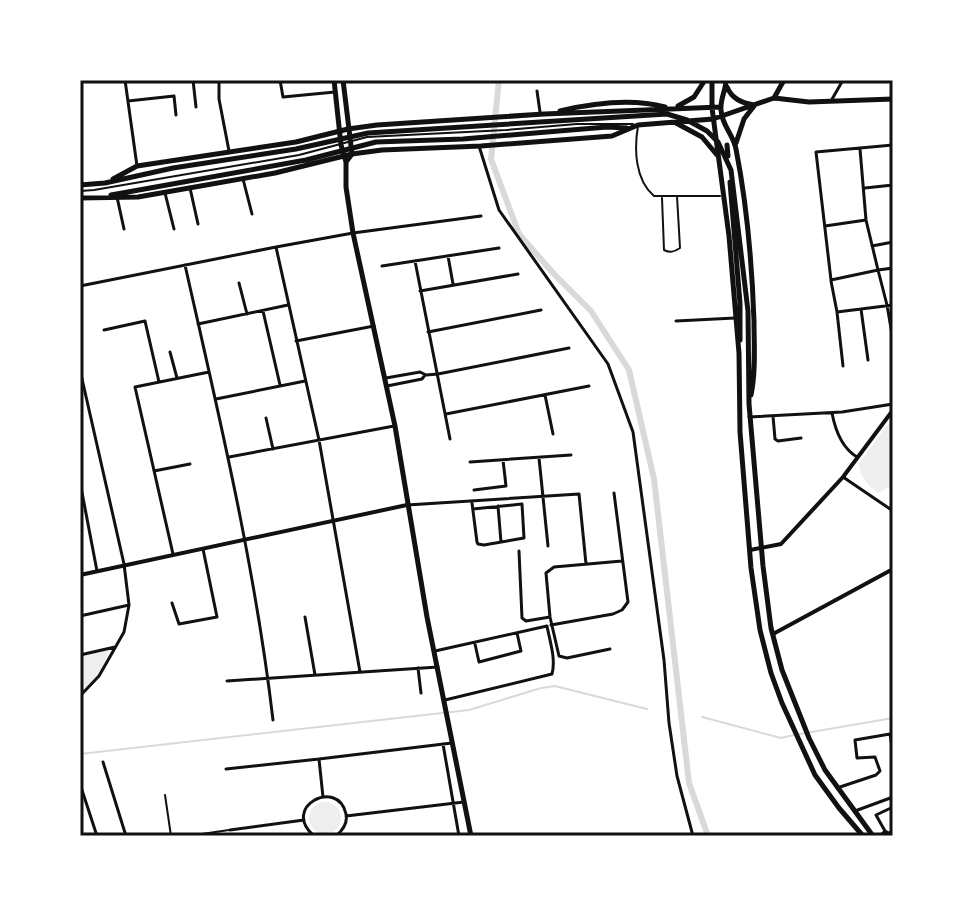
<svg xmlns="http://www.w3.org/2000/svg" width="973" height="916" font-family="'DejaVu Sans',sans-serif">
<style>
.green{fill:#eee}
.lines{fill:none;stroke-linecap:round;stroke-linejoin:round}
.stream{stroke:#d9d9d9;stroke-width:2}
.canal{stroke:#d9d9d9;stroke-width:6}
.service{stroke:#111;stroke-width:2}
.minor{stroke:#111;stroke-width:3}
.tertiary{stroke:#111;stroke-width:4}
.secondary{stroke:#111;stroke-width:5}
.trunk{stroke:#111;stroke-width:5}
.neatline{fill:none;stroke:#111;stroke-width:3}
</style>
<rect width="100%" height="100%" fill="#fff"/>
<!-- green -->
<path class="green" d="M893,418V485L878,493C867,484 860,478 859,463Z
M110,648L99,676L80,694V656Z
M309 818a16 16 0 1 1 32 0a16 16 0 1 1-32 0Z"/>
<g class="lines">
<!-- stream -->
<path class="stream" d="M702,717L781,738L794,735
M800,734L893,718
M80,754L469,710L541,688L555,686L647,709"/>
<!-- canal -->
<path class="canal" d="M499,80L491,159L519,234L554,274L591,311L629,370L654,479L689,783L708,836"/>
<!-- service -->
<path class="service" d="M638,126C634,149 635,180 654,196H720
M80,191L94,190L299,155L367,137L506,130L577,124H633
M662,198L664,250C670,253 674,252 680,248L677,196
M165,795L171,836
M188,836L229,830"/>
<!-- minor -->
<path class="minor" d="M125,80L137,166
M193,80L196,107
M219,80V99L229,151
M280,80L283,97L335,92
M537,91L540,112
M128,101L174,96L176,115
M831,101L843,80
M893,145L816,152L831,280L878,270L887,305L893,340
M479,146L499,210L608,364L633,432L664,660L669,723L677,776L693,836
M860,149L866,220L878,270L893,268
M243,179L252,214
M190,188L198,224
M865,188L893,185
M165,193L174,229
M117,197L124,229
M825,226L866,220
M872,246L893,242
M276,247L319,440L360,672
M448,256L453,284
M415,261L450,439
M185,265C219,416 255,566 273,720
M382,266L499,248
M831,281L837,312L893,305
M239,283L247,314
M80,286L276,247L353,233L481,216
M420,291L518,274
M861,309L868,360
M263,311L280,385
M837,312L843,366
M676,321L735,318
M198,324L288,305
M104,330L145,321L159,382
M428,332L541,310
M296,341L374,326
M170,352L177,378
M80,370L124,564L129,605L124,632L99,676L80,696
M386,378L420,372L426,375L438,374L569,348
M387,386L422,379L425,375
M545,395L553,434
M216,399L305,381
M832,413C835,429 842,448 857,457
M446,414L589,386
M773,416L775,439L778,441L801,438
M749,417L842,412L893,404
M266,418L273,449
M229,457L394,426
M539,458L548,546
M470,462L571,455
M154,471L190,464
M843,477L893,511
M80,482L97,571
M474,490L506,486L503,460
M472,503L477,542L478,544L484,545L524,538L522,504L473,509
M407,505L579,494L586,564
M498,506L501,542
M519,551L522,618L526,621L550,617
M173,554L135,387L209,372
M172,603L179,624L217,617L203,549
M80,616L129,605
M305,617L315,675
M551,625L613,614L622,610L628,602L614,493
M475,644L479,662L521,651L517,633
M610,649L567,658L559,656L550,617L546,573L554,567L622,561
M435,651L547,626C550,642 556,659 552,674L445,700
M80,655L115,647
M418,668L421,693
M227,681L438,667
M443,744L459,836
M103,762L126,836
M226,769L319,759
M80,784L97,836
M837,788L876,775L880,771L875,757L857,758L855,740L890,734L893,753
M323,797L319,759L452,743
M855,811L893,797
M346,816L464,802
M230,830L304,820
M885,831L876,815L893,807
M314,836C280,807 338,777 346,814C348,823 343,830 336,836
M880,836L885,831L889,833L893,831"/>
<!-- tertiary -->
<path class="tertiary" d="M750,550L781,544L843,477L893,410
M80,575L407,505
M773,634L893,569"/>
<!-- secondary -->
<path class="secondary" d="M334,80L341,145L346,162V187L353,233L395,426L427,617L471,836
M343,80L352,154L346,162
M774,98L784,80"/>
<!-- trunk -->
<path class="trunk" d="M712,80V108L729,236L739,353L740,432L751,568L760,630L771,673L782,703L815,775L839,808L863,836
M726,80C726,90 720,99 721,110C722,126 733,134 736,149C747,205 752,263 754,321C754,345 756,370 751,395
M727,87C732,99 742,103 754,105
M678,106L694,97L705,80
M560,111C594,103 631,98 665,107
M676,123L702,137L717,155
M736,143L744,119L754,106
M727,145L728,156
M113,179L137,166L296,142L348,129L377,125L544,114L721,107
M730,182L740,303V340
M80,185L105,183L173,168L296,149L368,133L667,114L687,120L707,131L718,142L731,170L748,311L749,404
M111,195L306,160L376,142L463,139L607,127L627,128
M80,198L138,197L275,173L352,154L382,150L481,146L612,136L638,125L713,119L774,98L809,102L893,99
M749,404L763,566L771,628L782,670L809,738L825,770L873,836"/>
</g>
<!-- border -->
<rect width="973" height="916" fill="none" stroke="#ffffff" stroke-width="164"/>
<rect x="82" y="82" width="809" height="752" class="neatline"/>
</svg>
